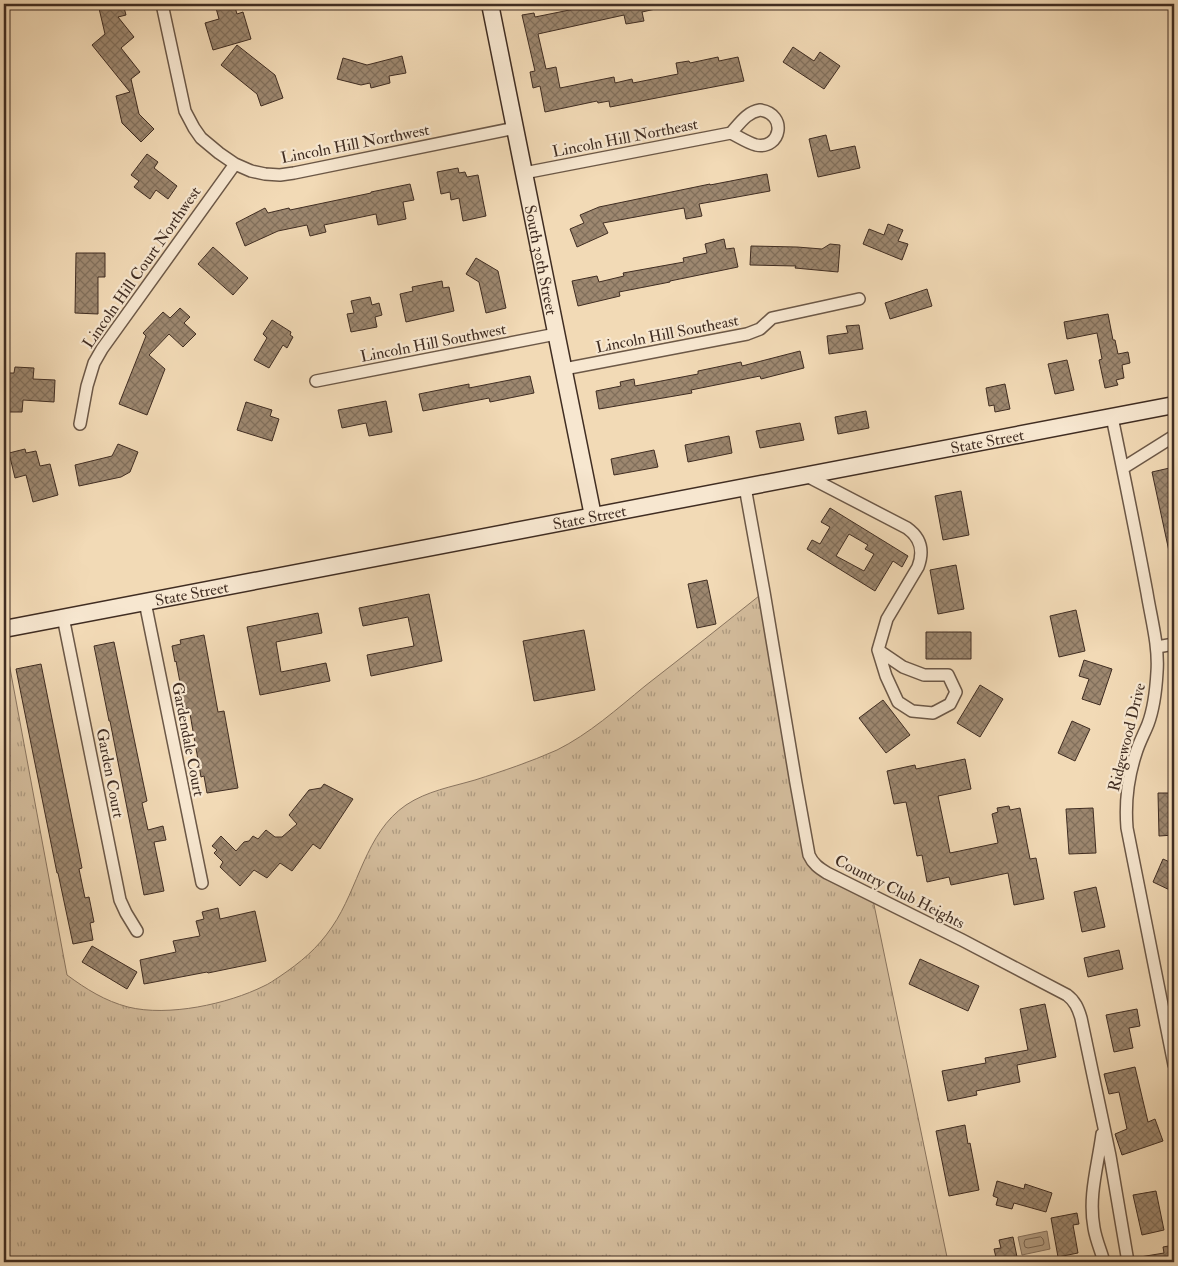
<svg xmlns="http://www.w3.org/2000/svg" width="1178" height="1266" font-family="'IM FELL Double Pica',serif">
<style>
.grass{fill:url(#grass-tufts);stroke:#8a7560}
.water{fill:#b59f84;stroke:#86715d}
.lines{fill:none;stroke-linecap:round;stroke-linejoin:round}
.shore{stroke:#7a6653;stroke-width:1}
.building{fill:url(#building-cross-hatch);stroke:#402d22;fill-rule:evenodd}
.street-casing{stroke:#6c5847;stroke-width:14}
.secondary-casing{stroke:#402d22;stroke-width:19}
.street{stroke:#f7e7d0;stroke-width:11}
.secondary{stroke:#f7e7d0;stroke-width:16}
.labels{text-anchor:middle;stroke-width:4.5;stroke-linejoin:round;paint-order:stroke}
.street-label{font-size:16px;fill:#402d22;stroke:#f7e7d0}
</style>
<defs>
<pattern id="grass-tufts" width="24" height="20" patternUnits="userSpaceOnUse" patternTransform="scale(1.25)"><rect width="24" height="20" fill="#d4bd9d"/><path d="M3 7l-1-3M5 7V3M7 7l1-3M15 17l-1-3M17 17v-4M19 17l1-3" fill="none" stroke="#ad9a80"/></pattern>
<pattern id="building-cross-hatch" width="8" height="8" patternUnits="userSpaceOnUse" patternTransform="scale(1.25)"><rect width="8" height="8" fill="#9d876f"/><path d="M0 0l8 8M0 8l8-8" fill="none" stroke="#816f5b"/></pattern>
</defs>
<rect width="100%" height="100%" fill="#f2dab6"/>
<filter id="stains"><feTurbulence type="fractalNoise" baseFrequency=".004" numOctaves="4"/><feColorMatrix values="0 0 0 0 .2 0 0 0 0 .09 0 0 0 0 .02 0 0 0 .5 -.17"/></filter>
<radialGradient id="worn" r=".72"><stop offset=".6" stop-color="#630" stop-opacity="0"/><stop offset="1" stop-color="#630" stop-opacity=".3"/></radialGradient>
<!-- grass -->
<path class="grass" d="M764,592L812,861L872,895L948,1262H4V636L67,975C86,989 105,1001 128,1007C168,1017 228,1004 264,986C269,984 274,980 279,977C301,962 317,949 332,927C359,888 365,833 406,805C427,791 451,787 475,780C503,771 530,762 557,750C589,734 617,709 645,686C685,655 725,623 764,592Z"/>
<!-- water -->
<path class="water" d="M1047,1231L1050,1249L1022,1255L1018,1237Z"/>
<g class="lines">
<!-- shore -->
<path class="shore" d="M1041,1237L1043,1239L1044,1243L1043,1245L1028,1248L1025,1247L1024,1243L1025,1240Z"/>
</g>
<!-- building -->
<path class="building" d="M98,4H123L126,15L118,17L134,37L121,48L140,72L131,79L139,114L154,129L141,142L122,123L116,96L130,92L92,45L105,34Z
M232,4H234L237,14L243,12L251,39L213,50L205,23L219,19L216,8Z
M599,4H660V8L642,12L644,21L626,24L624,15L538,34L546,69L556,67L560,88L614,77L615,83L632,79L633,83L678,74L676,63L689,61L690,63L718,57L719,61L738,57L744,81L610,107L609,101L598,103L597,101L545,112L540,86L533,88L530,72L535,71L522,15L534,13L535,17Z
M237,45L275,75L283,98L261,106L257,94L221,65Z
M793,47L814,61L820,52L840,66L824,89L783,62Z
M402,56L406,73L389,76L390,83L371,88L370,83L361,85L337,79L343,58L367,65Z
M826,135L830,151L855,146L860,168L818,177L809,139Z
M147,154L158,162L154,168L177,186L168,199L156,190L150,199L134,187L139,181L131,175Z
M458,168L459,173L465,172L467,177L478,175L486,216L463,221L459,198L451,200L450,192L441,194L437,172Z
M767,174L770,191L699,204L702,216L686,219L684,208L603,223L608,233L577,247L570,229L584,223L580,215L599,207L710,184V185Z
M410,184L414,200L403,202L406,219L378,225L376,214L324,225L326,232L310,236L307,225L278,231L245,246L236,223L265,208L268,213L289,208L290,210L371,193V192Z
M888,224L903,230L898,241L908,244L902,260L863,244L869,229L884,235Z
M724,239L726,249L734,248L738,267L670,281V282L619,292L620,296L578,306L572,281L597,276L599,282L624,276L623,273L684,262L683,258L707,253L705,244Z
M830,244L840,245L838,272L795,268L796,266L750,265L751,246L797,247L822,249Z
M213,247L248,278L233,295L198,264Z
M76,253H105V277H98V314L75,313Z
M476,258L498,271L506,308L486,313L479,282L466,274Z
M442,281L443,288L449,287L454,311L406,322L400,294L413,291L412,287Z
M927,289L932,306L890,319L885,303Z
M370,297L372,305L379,303L382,315L375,317L377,327L351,332L347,314L354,313L351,301Z
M180,308L190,317L184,323L196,334L183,347L169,334L149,355L165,369L147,415L119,404L146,336L143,333L163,312L170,318Z
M1108,314L1113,340H1115L1118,354L1128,352L1130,363L1122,365L1124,378L1116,380L1118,385L1105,388L1099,360L1102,359L1097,333L1067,339L1064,322Z
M272,320L291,332L290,335L293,337L287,348L283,345L269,368L254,360L267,338L263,334Z
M859,325L863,349L829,354L827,336L848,333L846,326Z
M800,351L804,368L761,379L760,376L691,390L692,393L599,409L596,391L621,386L620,382L634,379L635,386L698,374V371L741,362L742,366Z
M1067,360L1074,390L1055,394L1048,364Z
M15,367L34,368L33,379L55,380L54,402L23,400L22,412H8L9,404L4,403V373H14Z
M530,376L534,393L490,402L489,398L423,411L419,394L469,384V388Z
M1005,384L1010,409L995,412L994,405L989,406L986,388Z
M386,401L392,432L369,436L366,423L342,428L338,410Z
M246,402L272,410L270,416L279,419L272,441L237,430Z
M866,411L869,428L838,434L835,417Z
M800,423L804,440L760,448L756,431Z
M729,436L732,453L688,462L685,445Z
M118,444L138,452L130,472L121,477L79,486L75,465L112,456Z
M25,449L26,453L36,451L40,466L50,464L58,495L33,502L26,475L15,478L9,453Z
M654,450L658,467L614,475L611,459Z
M1174,467V556H1170L1152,472Z
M961,491L969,535L943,540L935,496Z
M830,508L908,556L902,567L893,561L875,591L807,549L812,540L820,544L830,527L821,522ZM849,534L868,545L865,549L874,554L864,571L836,556Z
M956,565L964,609L938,614L930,570Z
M707,580L716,624L697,628L688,584Z
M429,594L442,661L371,676L367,655L414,646L408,617L363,626L359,608Z
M1076,610L1085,651L1059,657L1050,616Z
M318,613L322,633L276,642L281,672L326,663L330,681L260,695L247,627Z
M584,630L595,690L534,701L523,641Z
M926,632H971V659H926Z
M204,635L218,712L224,711L238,788L207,793L204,776L201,777L189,708L185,709L176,661L175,662L172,646L181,644L180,640Z
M114,642L147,801L142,803L148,830L163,826L166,840L154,842L164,891L144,895L110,721H109L94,646Z
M1084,660L1112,669L1100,705L1082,699L1089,679L1079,676Z
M41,664L82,868L79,869L85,898L89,897L94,922L90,923L93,940L73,944L58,873H57L16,669Z
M980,685L1003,699L980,737L957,723Z
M883,700L910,735L886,753L859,718Z
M1072,721L1090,729L1075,761L1058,753Z
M965,759L971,789L938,796L950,853L998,843L992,814L998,812L997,808L1009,806L1010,810L1020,808L1030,859L1036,858L1044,899L1014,905L1008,873L951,885L949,877L927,882L922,855L917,856L906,802L894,804L887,771L915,765L916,769Z
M324,784L353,799L320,849L313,844L292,871L280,863L267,878L254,870L240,886L220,867L223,862L214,853L217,850L212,846L221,836L236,851L244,842L249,841L253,836L258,839L266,830L275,837H282L297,824L289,815L309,790L321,788Z
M1158,793H1174V835L1159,836Z
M1093,808L1096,853L1069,854L1066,809Z
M1163,859L1174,864V892L1153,882Z
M1096,887L1105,927L1082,932L1074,892Z
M218,908L220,919L255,911L266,961L208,973L207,972L144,984L140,960L176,952L173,941L200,936L196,921L204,919L202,912Z
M92,946L137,972L127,989L82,962Z
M1119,950L1123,969L1088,977L1084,958Z
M920,959L979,986L968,1011L909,984Z
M1045,1004L1056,1057L1017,1065L1020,1082L976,1091L977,1095L948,1101L942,1071L986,1063L985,1058L1028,1050L1020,1009Z
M1137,1009L1140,1026L1129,1028L1133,1048L1114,1052L1106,1015Z
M1135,1067L1148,1122L1155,1119L1163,1141L1122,1155L1115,1134L1127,1129L1119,1092L1109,1094L1104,1074Z
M965,1125L968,1144L970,1143L979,1190L949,1196L936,1131Z
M997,1181L1024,1189L1025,1184L1052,1193L1046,1212L1014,1203L1012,1209L996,1205L998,1198L993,1196Z
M1156,1191L1164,1230L1142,1235L1133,1195Z
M1077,1213L1079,1224L1073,1225L1078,1253L1058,1257L1051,1218Z
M1013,1237L1018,1262H997L994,1249L1001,1248L999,1240Z
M1174,1245V1262H1140V1257L1164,1253L1163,1247Z"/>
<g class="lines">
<!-- street casing -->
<g class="street-casing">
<path id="street" d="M162,4L185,111L194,128L201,138L219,153L235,164L251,171L265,174L280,175L294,173L515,128
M760,110C788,114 781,150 756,145C748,143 739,137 731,133C740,123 747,112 760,110Z
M524,173L731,133
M564,369L747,334L760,329L772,318L859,299
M316,381L556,334
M1112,417C1124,475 1136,534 1147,593C1151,618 1159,646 1157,672C1156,690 1154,708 1148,724C1144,734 1139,743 1136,753C1128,777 1125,803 1127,828L1174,1065
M80,424L87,386L94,363L102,349L235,164
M1123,468L1174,436
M805,475L907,528C921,538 924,551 918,567L887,619L878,650L886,676L898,702L912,711L933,713L950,704L956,692L948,675H924L903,667L878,650
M745,487L764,592L796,783L809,855C813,864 819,868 827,873L962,940L1067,995C1075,1001 1078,1008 1081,1018L1110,1156L1128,1262
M145,602L202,883
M63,617L120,900L126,913L137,931
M1157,647L1174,644
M1102,1134C1098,1165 1088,1196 1094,1228C1096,1240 1101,1251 1104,1262"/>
</g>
<!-- secondary casing -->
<g class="secondary-casing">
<g id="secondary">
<path id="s1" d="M490,4L593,516"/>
<path id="s2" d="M4,629L1174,405"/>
</g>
</g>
<!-- street -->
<use href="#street" class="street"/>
<!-- secondary -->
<use href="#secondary" class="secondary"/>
</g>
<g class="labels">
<!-- street labels -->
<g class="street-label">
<text transform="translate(625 137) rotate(-11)" y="6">Lincoln Hill Northeast</text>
<text transform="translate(355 143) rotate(-11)" y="6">Lincoln Hill Northwest</text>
<text dy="6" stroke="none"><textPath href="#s1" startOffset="261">South 30th Street</textPath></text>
<text transform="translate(141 267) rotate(-55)" y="6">Lincoln Hill Court Northwest</text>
<text transform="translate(667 333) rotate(-11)" y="6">Lincoln Hill Southeast</text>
<text transform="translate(433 342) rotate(-11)" y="6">Lincoln Hill Southwest</text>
<text dy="6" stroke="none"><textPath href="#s2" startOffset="1001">State Street</textPath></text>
<text dy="6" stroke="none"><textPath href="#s2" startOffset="596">State Street</textPath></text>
<text dy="6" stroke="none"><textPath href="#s2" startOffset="191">State Street</textPath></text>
<text transform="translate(1126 737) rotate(-76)" y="6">Ridgewood Drive</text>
<text transform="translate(189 739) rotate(79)" y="6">Gardendale Court</text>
<text transform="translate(111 773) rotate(79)" y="6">Garden Court</text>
<text transform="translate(900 891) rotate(27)" y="6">Country Club Heights</text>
</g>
</g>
<!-- margin -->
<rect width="1178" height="1266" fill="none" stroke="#f2dab6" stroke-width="20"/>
<rect x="5" y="5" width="1168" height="1256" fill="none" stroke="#402d22" stroke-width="2.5"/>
<rect x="10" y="10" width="1158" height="1246" fill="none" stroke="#402d22"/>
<rect width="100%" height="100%" filter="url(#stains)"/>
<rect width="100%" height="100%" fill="url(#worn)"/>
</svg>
